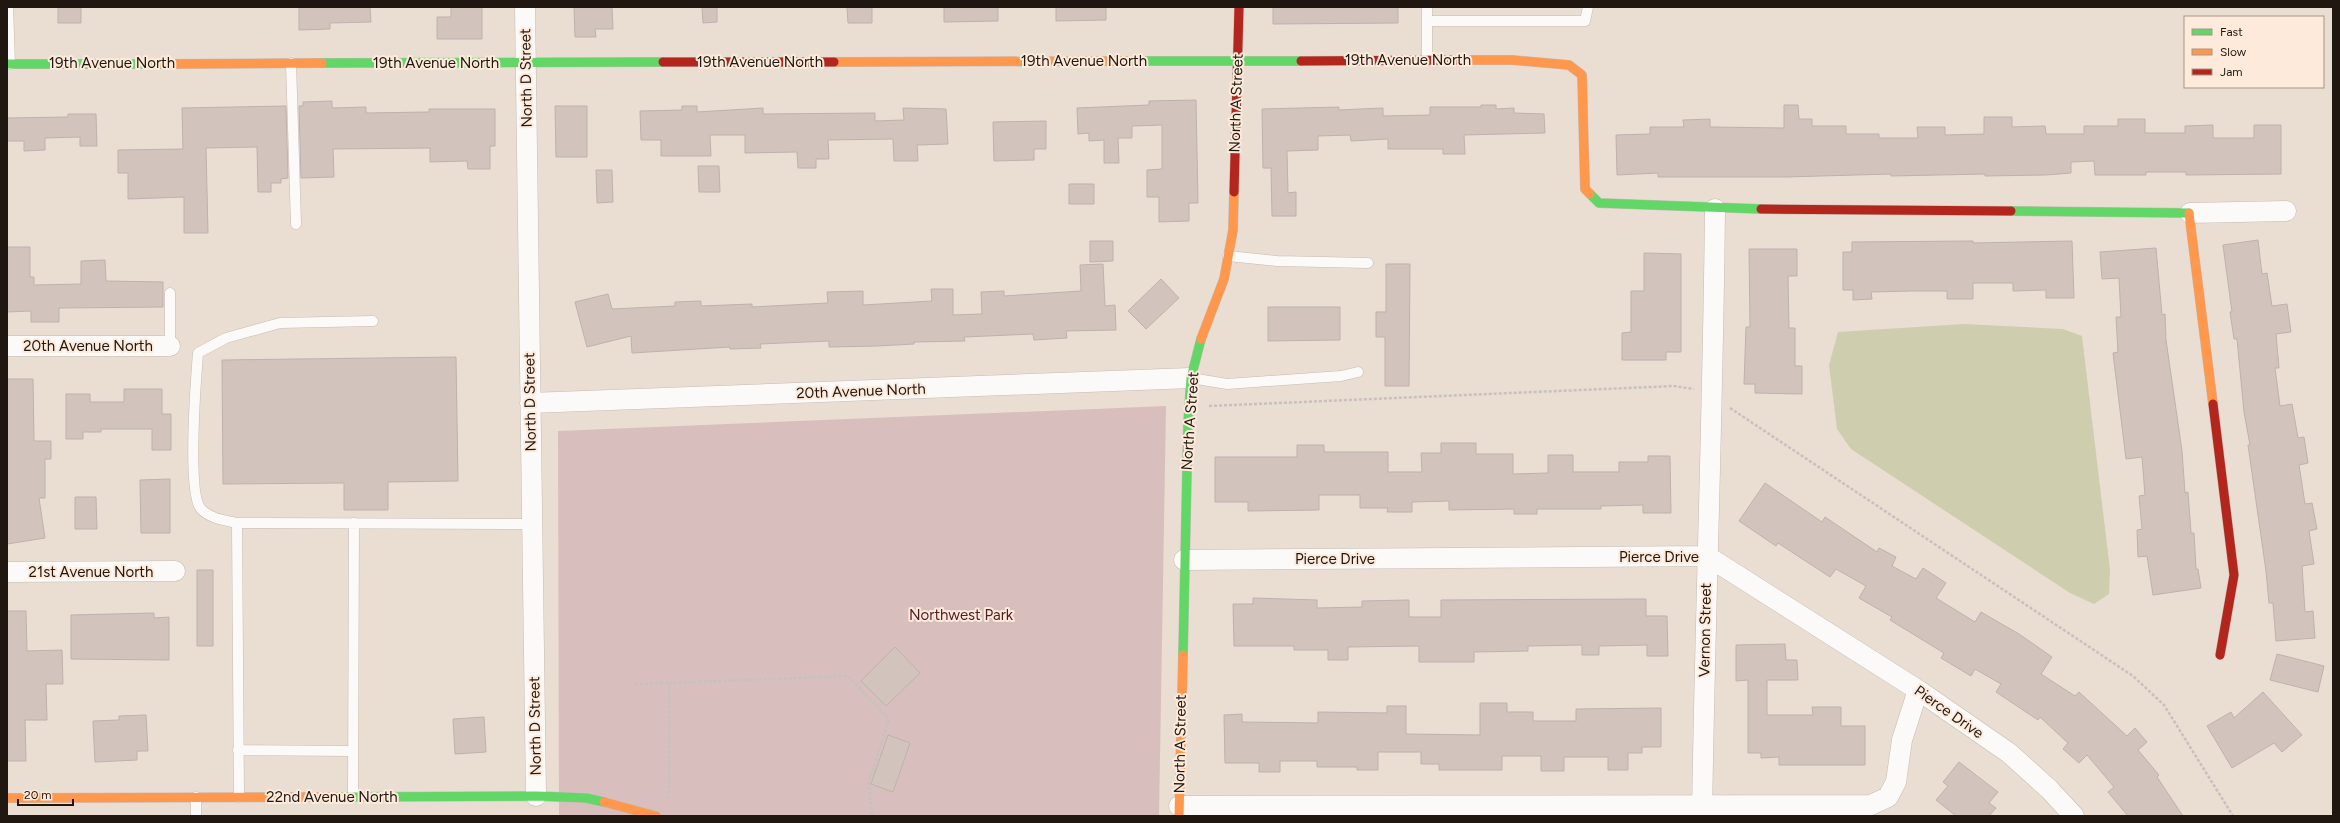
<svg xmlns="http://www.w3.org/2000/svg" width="2340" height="823" font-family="Figtree,sans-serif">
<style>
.green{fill:#d8bfbd}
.water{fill:#ceceae}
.building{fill:#d2c4bd;stroke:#bdb2ac}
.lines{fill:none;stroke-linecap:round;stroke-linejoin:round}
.lane-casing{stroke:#c6bcb3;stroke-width:11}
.street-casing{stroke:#c6bcb3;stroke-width:21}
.fast-casing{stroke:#c6bcb3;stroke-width:10}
.slow-casing{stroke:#c6bcb3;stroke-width:10}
.jam-casing{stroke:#c6bcb3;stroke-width:10}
.path{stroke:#c6c1be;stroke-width:2.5;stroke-dasharray:3 2;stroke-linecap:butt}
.lane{stroke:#fcfaf8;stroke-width:10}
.street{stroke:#fcfaf8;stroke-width:20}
.fast{stroke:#63d668;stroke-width:9}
.slow{stroke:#ff974d;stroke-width:9}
.jam{stroke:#b3261e;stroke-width:9}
.labels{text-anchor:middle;stroke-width:4;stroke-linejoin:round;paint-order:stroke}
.street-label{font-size:15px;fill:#1f1710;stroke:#feeada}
.park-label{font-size:15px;fill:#541b29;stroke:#feeada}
</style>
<rect width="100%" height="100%" fill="#eaddd2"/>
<!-- green -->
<path class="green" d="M1166,406L1159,816H559L558,431Z"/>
<!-- water -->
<path class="water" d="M1964,324L2063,329L2082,336L2110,570L2109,594L2094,604L2070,593L1851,449L1837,429L1829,365L1838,332Z"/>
<!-- building -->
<path class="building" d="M58,7H81V23H58Z
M299,7H370L371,22L330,23V29L299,30Z
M451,7H482V39H437V17H451Z
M574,7H612L613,29H595L596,37H575Z
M702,7H717V22L703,23Z
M847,7H872V23H848Z
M944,7H998V21L944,22Z
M1056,7H1106V20L1056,21Z
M1273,7H1398V23L1273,24Z
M1196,100L1198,203H1189V221L1159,222V197H1147V170L1162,169V125L1132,126V138H1118L1119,163H1104V140L1089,141V133L1078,134L1077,108L1149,105V101Z
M332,101V108L366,107V113L429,112V109H495V146H490V169H468L467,161L430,162V148L333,149L334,177L301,178L299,106H303V102Z
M1481,105H1496V109L1514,108V113L1544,114L1545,133L1464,135L1465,154H1443V149H1388V139L1351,141L1350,135L1318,136V150L1287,151L1288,193L1296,192V216H1272L1271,168H1263L1262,109L1339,107V110L1383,108V116L1430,115V107H1481Z
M1784,105H1798L1799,119H1812V126H1846V134H1879V138H1918L1917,127H1945V135L1984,134V117H2012V127L2045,126L2046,134H2084V126H2118V119H2145V133H2185V126L2213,125V138H2254V125H2281V174L2186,175V172H2146V175H2095L2094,161L2071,162V173L2046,175L1985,176V174L1891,176V174L1785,177H1658V173L1617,175L1616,135L1650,134V127H1684L1683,120L1710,119V127L1784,128Z
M286,106L288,178L281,179V183H271V192H258L257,147L206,148L208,233H184V197L128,199V173H118V150L183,149L182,108Z
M555,106H587V157H556Z
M682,106H697V112L763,108V114L875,113V121L904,120L903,108L946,109L948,144L917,145L918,161H894L893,139L828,140L829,159H816V168H798L797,152L745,153V135H710L711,156H661V140H641L640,111L682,110Z
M68,114H96L97,146H80V137L45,138V150L24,151V141H7V118L68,117Z
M1046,121V149H1034V160L994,161L993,122Z
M698,166H719L720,192H699Z
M596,170H612L613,202L597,203Z
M1069,184H1094V204H1069Z
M2258,240L2262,274L2267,273L2272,306L2287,304L2291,332L2276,334L2279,368H2275L2280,406L2292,404L2298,438L2304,437L2308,463L2299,465L2305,504L2312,503L2317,529L2309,531L2314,564L2302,566L2305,612L2313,611L2315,638L2276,641L2273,603H2269L2266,571L2248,445H2250L2244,412L2237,339H2234L2230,312H2232L2223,245Z
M1090,241H1113V261L1090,262Z
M1973,241V243L2072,241L2074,298H2046V290L2013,291V283H1973V299H1947V291H1912L1871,292L1872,299L1853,300V290H1843V252H1852V242Z
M7,247H30V277H34V285L81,284V261L105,260L106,281L163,282V307L59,308V322H31V311L7,312Z
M2156,248L2162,315L2165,314L2166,340L2182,451L2185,493L2188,492L2191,533H2194L2196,569H2198L2201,588L2153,595L2147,556L2138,557L2137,530L2142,529L2139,496L2145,495L2142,457L2126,459L2113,353L2118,352L2116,317H2121L2119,278L2102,279L2100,252Z
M1749,249H1797V276H1788L1789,328H1795V366H1802V394L1755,393V384H1744L1746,327H1750Z
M1644,253L1681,254V352H1666V360H1622V333L1631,332V291H1644Z
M1103,264L1105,306L1115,305L1116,330L1066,331L1067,338L1034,340L1033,334L964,337L965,341L914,342V344L877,346L829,347V341L760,344L761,348L730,349V347L632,353L631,336L587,347L575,302L608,294L612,309L675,306V302L701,301V306L752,304V307L828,303L827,292L863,291V305L932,301L931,289H953V315L982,314L981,292L1004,291V296L1081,291L1080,265Z
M1386,264H1410L1409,386H1385V337H1376V312H1386Z
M1161,279L1179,298L1146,329L1128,311Z
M1268,307H1340V340L1268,341Z
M456,357L458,481L388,482V510H344V483L223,484L222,360Z
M7,379H33L34,441H51V459H45V498H39L45,538L7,544Z
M124,389H162V414H171V450H152V429H101V432H83V439H66V394H90V402H124Z
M1441,443H1476V454H1513V474L1548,473V455H1573V472H1619V462H1648V456H1670L1671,513H1643V505L1601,506V509H1537V514H1514V509L1449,510V501L1412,502V512H1387L1388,508H1360V495H1319V510L1248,511V502H1215V457H1297V445H1324V452H1388V472H1422L1421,453H1441Z
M170,479V533H141L140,480Z
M1765,483L1822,522L1825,517L1877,552L1879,548L1896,557L1892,566L1916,579L1923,568L1946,583L1936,598L1975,622L1981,612L2019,634L2052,657L2041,674L2075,696L2079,692L2127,736L2135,728L2147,742L2138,750L2159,775L2157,777L2183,816H2128L2108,792L2114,787L2087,755L2079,763L2063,749L2068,743L2040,717L2038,720L1996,692L2001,684L1975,669L1971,676L1941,658L1944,653L1890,620L1892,617L1859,598L1866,586L1836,569L1830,577L1778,543L1776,546L1739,521Z
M75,497H96L97,529H75Z
M197,570H213V646H197Z
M1253,598L1317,600V608L1362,607V601L1409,600V617H1441V600L1646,599V616H1667L1668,656H1647V645L1599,646V655H1582V645L1528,646V651L1474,652V662H1419V646L1348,647V660H1328V650H1294V646H1234L1233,604H1253Z
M7,611H26L27,651L62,650L63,684H46L47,720H25L26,761H7Z
M154,613V618L169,617V660L71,659V615Z
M1785,644L1786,660H1797L1798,680H1767V715H1813L1812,707H1841V726H1865V765H1779V757L1761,758V753H1748V680L1736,681V645Z
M895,647L920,673L886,706L861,681Z
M2277,654L2324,666L2318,692L2270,680Z
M2263,692L2302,735L2282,752L2274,743L2232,768L2207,726L2231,712L2234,718Z
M1480,703H1507V712H1533V721H1576V709L1661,708V747H1642V753H1628V770H1608V757H1564V771H1541V756H1502V770H1439V764H1421V752H1378V770H1357V767H1317V761H1280V772H1259V763H1225L1224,715L1242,714V722L1318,723V712L1387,713V706H1406V734L1480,735Z
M146,715L148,751H137V760L95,762L93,721L119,720V716Z
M484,717L486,752L455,754L453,719Z
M888,735L910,743L893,792L871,784Z
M1959,762L1998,792L1989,803L1996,808L1989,816H1956L1936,800L1948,786L1943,782Z"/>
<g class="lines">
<!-- lane casing -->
<g class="lane-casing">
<path id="lane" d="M8,7L10,64
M1427,7V21
M1427,60V21H1585L1588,7
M291,63L296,224
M1228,256L1277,261L1368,263
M170,346V293
M1191,378L1227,384L1341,376L1358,372
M237,523C224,520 211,519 201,509C187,494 196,378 198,353L226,338L280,323L373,321
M238,750L353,751
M239,797L237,523L532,524
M353,797L354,523
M196,816V797"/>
</g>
<!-- street casing -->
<g class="street-casing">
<path id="street" d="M525,7L536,796
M2190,213L2286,211
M7,346H170
M530,403L1191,378
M1184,560L1707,556L1918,690L2009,753L2049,789L2074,816
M7,572L175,571
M1179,806L1871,805L1888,797L1896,782L1902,740L1918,690
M1702,816C1705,614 1713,412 1715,209"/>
</g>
<!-- fast casing -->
<g class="fast-casing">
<path id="fast" d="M1126,61H1301
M322,63L663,62
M7,64H163
M1590,194L1599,203L1761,209
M2011,211L2189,213
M1183,655L1188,423L1191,378L1201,339
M339,797L536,796L586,798L604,802"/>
</g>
<!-- slow casing -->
<g class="slow-casing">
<path id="slow" d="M1456,60H1512L1569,65L1582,75L1585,189L1590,194
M834,62L1126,61
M163,64L322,63
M2189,213L2213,404
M1201,339L1224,279L1233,230L1234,192
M7,798L339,797
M604,802L656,816
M1179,816L1183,655"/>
</g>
<!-- jam casing -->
<g class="jam-casing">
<path id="jam" d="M1301,61L1456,60
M663,62H834
M1234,192L1239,7
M1761,209L2011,211
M2213,404L2234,575L2220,655"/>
</g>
<!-- path -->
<path class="path" d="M1209,406L1674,386L1694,389
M1730,408L2133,676L2164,705L2233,816
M635,684L669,683
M667,798L669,793V683L848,676L889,719L869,782L872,816"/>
<!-- lane -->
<use href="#lane" class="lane"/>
<!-- street -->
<use href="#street" class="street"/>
<!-- fast -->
<use href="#fast" class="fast"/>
<!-- slow -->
<use href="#slow" class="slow"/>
<!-- jam -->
<use href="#jam" class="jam"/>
</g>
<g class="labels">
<!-- street labels -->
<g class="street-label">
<text x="1408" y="65">19th Avenue North</text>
<text x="1084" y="66">19th Avenue North</text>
<text x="760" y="67">19th Avenue North</text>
<text x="112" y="68">19th Avenue North</text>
<text x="436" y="68">19th Avenue North</text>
<text transform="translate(526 78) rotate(-91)" y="5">North D Street</text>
<text transform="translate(1236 103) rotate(-88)" y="5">North A Street</text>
<text x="88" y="351">20th Avenue North</text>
<text transform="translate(861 391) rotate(-2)" y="5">20th Avenue North</text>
<text transform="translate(530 402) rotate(-91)" y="5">North D Street</text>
<text transform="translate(1190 421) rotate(-86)" y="5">North A Street</text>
<text x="1659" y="562">Pierce Drive</text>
<text x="1335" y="564">Pierce Drive</text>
<text x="91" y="577">21st Avenue North</text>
<text transform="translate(1705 630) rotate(-89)" y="5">Vernon Street</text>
<text transform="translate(1949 712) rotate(35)" y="5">Pierce Drive</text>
<text transform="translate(535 726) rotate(-91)" y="5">North D Street</text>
<text transform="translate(1180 744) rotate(-89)" y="5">North A Street</text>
<text x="332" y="802">22nd Avenue North</text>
</g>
<!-- park labels -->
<g class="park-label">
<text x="961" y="620">Northwest Park</text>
</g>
</g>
<!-- border -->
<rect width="2340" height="823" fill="none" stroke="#1f1710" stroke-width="16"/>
<!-- legend -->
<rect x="2184" y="16" width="140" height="72" fill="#feeada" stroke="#a59689"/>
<rect x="2192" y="29" width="20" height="6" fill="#63d668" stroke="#a59689"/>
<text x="2220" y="36" font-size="12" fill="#1f1710">Fast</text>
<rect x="2192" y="49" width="20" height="6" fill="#ff974d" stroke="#a59689"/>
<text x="2220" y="56" font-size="12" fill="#1f1710">Slow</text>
<rect x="2192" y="69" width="20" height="6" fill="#b3261e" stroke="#a59689"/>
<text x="2220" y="76" font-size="12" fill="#1f1710">Jam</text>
<!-- scale -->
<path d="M18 799v6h55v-6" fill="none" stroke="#1f1710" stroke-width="2"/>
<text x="24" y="799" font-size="12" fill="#1f1710" stroke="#feeada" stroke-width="3" paint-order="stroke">20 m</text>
</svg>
